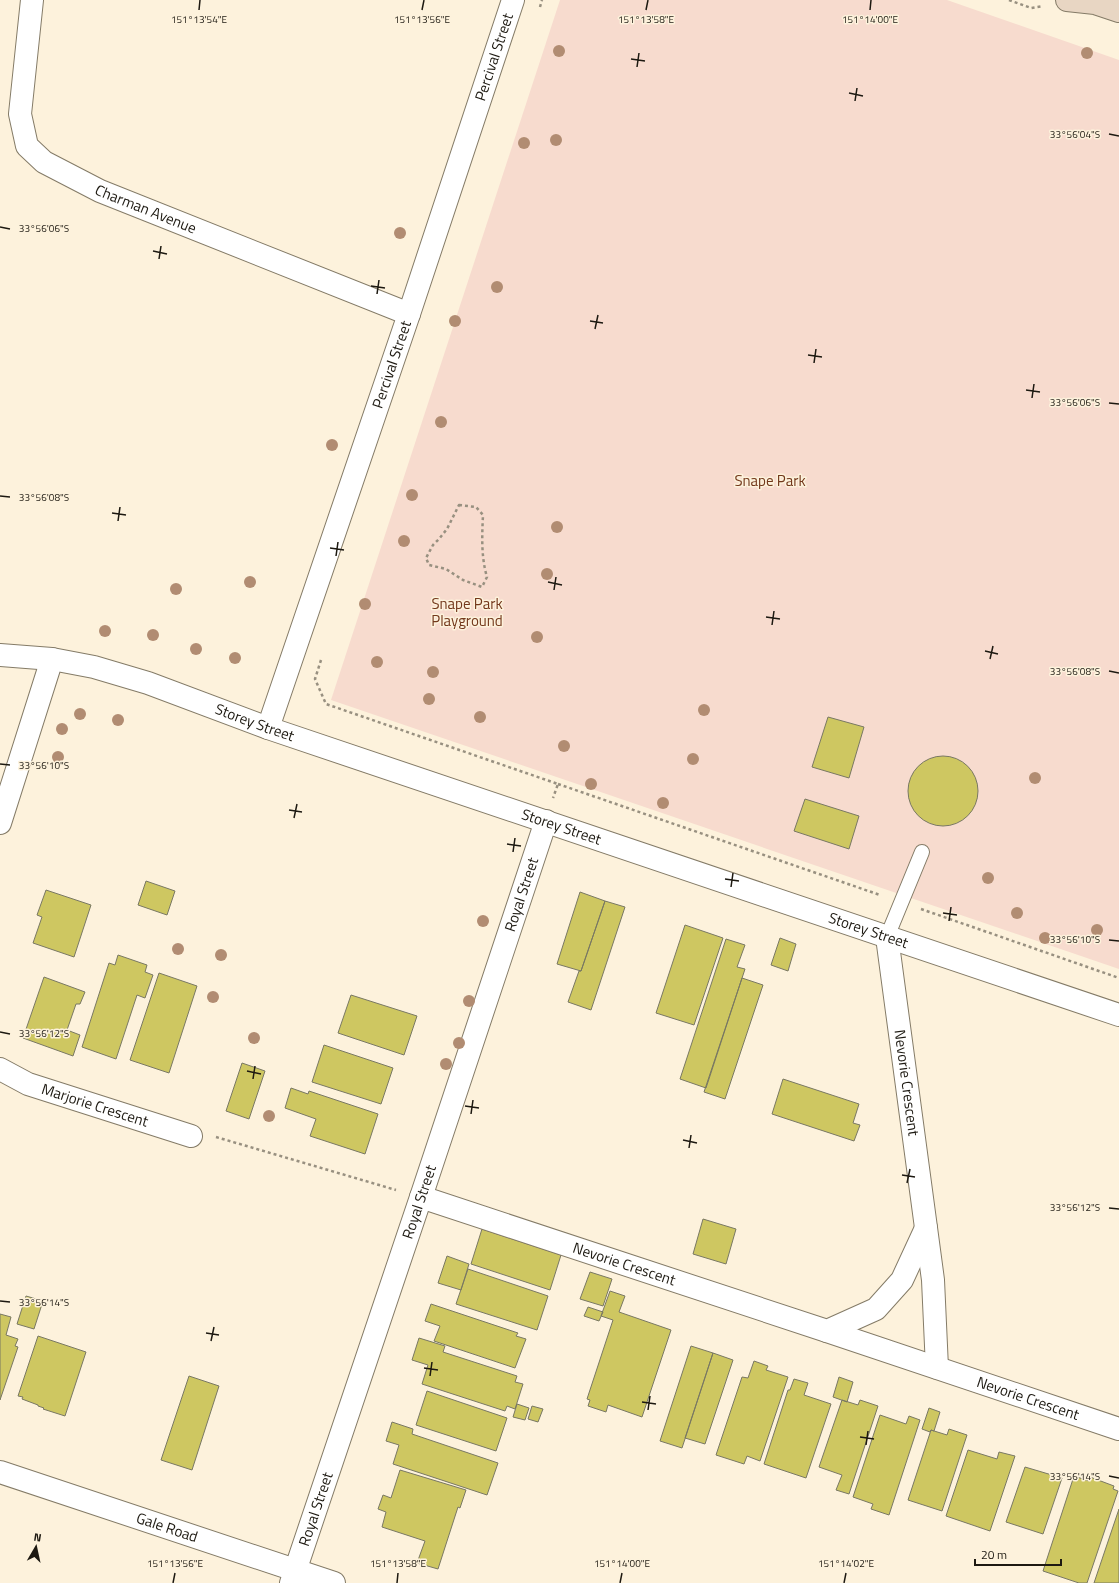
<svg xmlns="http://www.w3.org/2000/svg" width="1119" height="1583" font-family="'Titillium Web',sans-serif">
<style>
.green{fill:#f7dbce}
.building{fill:#cec761;stroke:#797863}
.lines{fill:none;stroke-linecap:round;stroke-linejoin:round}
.lane-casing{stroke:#847b67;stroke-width:16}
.street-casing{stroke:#847b67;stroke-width:24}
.secondary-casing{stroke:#847b67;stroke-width:24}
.path{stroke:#989080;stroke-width:2.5;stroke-dasharray:3 3;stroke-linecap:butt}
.lane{stroke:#fff;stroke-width:14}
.street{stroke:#fff;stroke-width:22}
.secondary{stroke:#e8d6c3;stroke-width:22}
.tree{fill:#b18c72}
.ticks{fill:none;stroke:#1d1911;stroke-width:1.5}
.labels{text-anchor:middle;stroke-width:3;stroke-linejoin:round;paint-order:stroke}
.street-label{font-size:15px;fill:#1d1911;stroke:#fdf2dc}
.park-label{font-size:15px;fill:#73381b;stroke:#fdf2dc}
.ticks-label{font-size:10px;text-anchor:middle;fill:#1d1911;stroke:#fdf2dc;stroke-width:3;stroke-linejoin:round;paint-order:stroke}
</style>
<rect width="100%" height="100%" fill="#fdf2dc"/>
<!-- green -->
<path class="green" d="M560,0H947L1119,60V969L331,700Z"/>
<!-- building -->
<path class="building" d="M828,717L864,727L849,778L812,767Z
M908 791a35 35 0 1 1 70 0a35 35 0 1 1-70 0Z
M805,799L859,816L849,849L794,831Z
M146,881L175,891L167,915L138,905Z
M46,890L91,905L74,957L33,943L42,917L37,915Z
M580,892L605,901L581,971L557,964Z
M605,901L625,907L591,1010L568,1002L579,971H581Z
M685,925L723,938L694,1025L656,1013Z
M780,938L796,944L788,971L771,965Z
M726,939L745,945L737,967L745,969L706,1088L680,1079Z
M118,955L147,965L145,972L153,975L145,998L137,995L116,1059L82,1047L109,963L115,965Z
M159,973L197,986L169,1073L130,1060Z
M44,977L85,992L80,1004H76L67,1030L80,1035L73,1056L23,1038Z
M742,978L763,985L725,1099L704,1092Z
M351,995L417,1016L404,1055L338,1033Z
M324,1045L393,1068L381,1104L312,1082Z
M242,1063L265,1071L249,1119L226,1111Z
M783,1079L859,1104L853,1123L860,1125L854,1141L772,1114Z
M291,1088L308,1094L309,1091L378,1114L365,1154L310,1136L316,1119L285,1108Z
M703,1219L736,1229L726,1264L693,1254Z
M482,1229L561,1255L550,1290L471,1264Z
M447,1256L469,1264L461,1290L438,1283Z
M468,1269L548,1296L537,1330L456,1304Z
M590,1272L612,1279L603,1306L580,1299Z
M610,1291L625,1296L619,1312L671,1330L642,1417L608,1405L606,1412L588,1406L590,1400L587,1399L613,1320L601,1316Z
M26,1296L43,1301L34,1329L17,1324Z
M431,1304L518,1333L516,1336L526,1339L515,1368L434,1341L440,1326L425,1321Z
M588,1307L603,1312L599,1321L584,1316Z
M0,1314L11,1317L6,1335L18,1339L15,1346L18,1347L0,1400Z
M38,1336L86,1352L65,1416L43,1409L44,1408L38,1406V1405L22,1399L23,1397L18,1396Z
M419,1338L445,1346L443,1352L517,1376L515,1382L523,1384L515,1409L507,1406L505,1411L422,1384L428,1365L412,1360Z
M691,1346L713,1353L682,1448L660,1441Z
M713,1353L733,1360L705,1444L685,1438Z
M754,1361L768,1366L766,1370L788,1377L760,1461L747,1456L744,1464L716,1455L742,1377L748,1378Z
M189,1376L219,1386L192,1470L161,1460Z
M839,1377L853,1382L847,1402L833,1397Z
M794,1379L808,1383L804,1395L831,1404L806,1478L764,1464L788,1390H790Z
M427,1391L507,1418L496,1451L416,1425Z
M842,1400L858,1405L860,1400L878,1406L849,1494L836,1490L842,1475L819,1467Z
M517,1404L529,1408L525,1420L513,1417Z
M532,1406L543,1409L538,1422L528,1419Z
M929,1408L940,1412L934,1431L931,1430L930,1432L922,1429Z
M880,1415L906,1424L909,1416L920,1420L889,1515L871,1509L873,1504L853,1497Z
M392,1422L413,1429L412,1434L498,1463L487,1495L393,1464L399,1445L386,1441Z
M949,1429L967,1435L942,1511L908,1500L931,1430L947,1435Z
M968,1450L997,1459L999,1452L1015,1456L990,1531L946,1516Z
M1025,1467L1062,1478L1043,1534L1006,1522Z
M400,1470L466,1490L460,1508L458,1507L438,1569L417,1563L425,1541L382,1527L386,1512L378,1509L383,1495L391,1498Z
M1074,1476L1089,1481L1090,1477L1114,1486L1113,1489L1118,1491L1087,1583H1079L1043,1571Z
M1119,1509V1583H1094Z"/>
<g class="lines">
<!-- lane casing -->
<g class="lane-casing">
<path id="lane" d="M887,937L922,852"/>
</g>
<!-- street casing -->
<g class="street-casing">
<g id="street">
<path id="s1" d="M32,0L20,114L27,146L44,162L100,191L409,314"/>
<path id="s2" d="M0,655L52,659L94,667L148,683L268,728L1119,1015"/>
<path id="s3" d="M268,728L409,314L513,0"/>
<path d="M0,823L52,659"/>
<path id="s4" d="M887,937L933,1280L937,1368"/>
<path id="s5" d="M0,1069L28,1084L191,1136"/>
<path id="s6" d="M421,1197L827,1331L876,1309L902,1280L926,1228"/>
<path id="s7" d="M827,1331L1119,1429"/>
<path id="s8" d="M0,1472L334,1583"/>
<path id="s9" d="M291,1583L421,1197L546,821"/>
</g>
</g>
<!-- secondary casing -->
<g class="secondary-casing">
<path id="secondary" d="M1067,0L1095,3L1119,11"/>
</g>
<!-- path -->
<path class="path" d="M1009,0L1031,8L1043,6
M540,7L542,0
M459,505L476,507L483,515C482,535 481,557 487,577L482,587L463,580L446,569L429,565L426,558L433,545L439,539L447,529Z
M321,660L315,679L326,704L558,784L553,798
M558,784L880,895
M921,909L1119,978
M216,1137L396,1190"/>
<!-- lane -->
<use href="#lane" class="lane"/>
<!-- street -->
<use href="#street" class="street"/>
<!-- secondary -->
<use href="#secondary" class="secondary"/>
</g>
<!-- trees -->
<g class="tree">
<circle cx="559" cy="51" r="6"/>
<circle cx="1087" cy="53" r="6"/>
<circle cx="556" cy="140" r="6"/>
<circle cx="524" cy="143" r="6"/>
<circle cx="400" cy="233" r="6"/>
<circle cx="497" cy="287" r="6"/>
<circle cx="455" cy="321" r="6"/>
<circle cx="441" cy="422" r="6"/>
<circle cx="332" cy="445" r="6"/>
<circle cx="412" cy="495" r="6"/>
<circle cx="557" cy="527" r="6"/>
<circle cx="404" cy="541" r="6"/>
<circle cx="547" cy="574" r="6"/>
<circle cx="250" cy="582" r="6"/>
<circle cx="176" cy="589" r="6"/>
<circle cx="365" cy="604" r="6"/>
<circle cx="105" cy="631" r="6"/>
<circle cx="153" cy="635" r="6"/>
<circle cx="537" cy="637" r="6"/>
<circle cx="196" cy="649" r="6"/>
<circle cx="235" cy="658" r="6"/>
<circle cx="377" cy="662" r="6"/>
<circle cx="433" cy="672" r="6"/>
<circle cx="429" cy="699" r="6"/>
<circle cx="704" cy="710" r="6"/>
<circle cx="80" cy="714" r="6"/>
<circle cx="480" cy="717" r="6"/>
<circle cx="118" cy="720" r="6"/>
<circle cx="62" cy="729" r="6"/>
<circle cx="564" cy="746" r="6"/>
<circle cx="58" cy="757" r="6"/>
<circle cx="693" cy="759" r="6"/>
<circle cx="1035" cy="778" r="6"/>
<circle cx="591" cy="784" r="6"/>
<circle cx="663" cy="803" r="6"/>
<circle cx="988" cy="878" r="6"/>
<circle cx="1017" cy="913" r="6"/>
<circle cx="483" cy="921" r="6"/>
<circle cx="1097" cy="930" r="6"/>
<circle cx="1045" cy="938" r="6"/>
<circle cx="178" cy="949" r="6"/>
<circle cx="221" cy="955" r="6"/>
<circle cx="213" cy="997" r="6"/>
<circle cx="469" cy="1001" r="6"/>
<circle cx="254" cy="1038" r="6"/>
<circle cx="459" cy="1043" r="6"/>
<circle cx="446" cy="1064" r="6"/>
<circle cx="269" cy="1116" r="6"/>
</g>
<!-- ticks -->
<path class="ticks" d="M199,10L200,0M422,10L424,0M646,10L648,0M870,10L871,0M631,59L645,61M637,67L639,53M849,93L863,96M855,101L857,88M1109,134L1119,136M0,227L10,229M153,251L167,254M159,259L161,246M371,286L385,288M377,294L379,280M590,321L603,323M595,329L598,315M808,355L822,357M814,363L816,349M1026,390L1040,392M1032,398L1034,384M1109,403L1119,404M0,496L10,497M112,513L126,515M118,521L120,507M330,548L344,550M336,556L338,542M548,582L562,585M554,590L556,577M766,617L780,619M772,625L774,611M985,651L998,654M990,659L993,646M1109,671L1119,673M0,764L10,765M289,810L302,812M294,818L297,804M507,844L521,846M513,852L515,838M725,879L739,881M731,887L733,873M943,913L957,915M949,921L951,907M1109,940L1119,941M0,1032L10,1034M247,1071L261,1074M253,1079L255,1066M465,1106L479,1108M471,1114L473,1100M683,1140L697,1143M689,1148L691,1135M902,1175L915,1177M907,1183L910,1169M1109,1208L1119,1209M0,1301L10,1302M206,1333L219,1335M211,1341L214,1327M424,1368L438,1370M430,1376L432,1362M642,1402L656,1404M648,1410L650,1396M860,1437L874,1439M866,1445L868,1431M1109,1476L1119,1478M173,1583L175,1573M397,1583L398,1573M620,1583L622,1573M844,1583L846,1573"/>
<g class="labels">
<!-- street labels -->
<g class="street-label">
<text dy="5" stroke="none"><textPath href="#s3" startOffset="708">Percival Street</textPath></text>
<text dy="5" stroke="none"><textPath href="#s1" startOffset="283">Charman Avenue</textPath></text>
<text dy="5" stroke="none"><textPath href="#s3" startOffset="384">Percival Street</textPath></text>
<text dy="5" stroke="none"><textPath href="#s2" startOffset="265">Storey Street</textPath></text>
<text dy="5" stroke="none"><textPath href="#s2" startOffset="589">Storey Street</textPath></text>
<text dy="5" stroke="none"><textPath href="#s9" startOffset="726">Royal Street</textPath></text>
<text dy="5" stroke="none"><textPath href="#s2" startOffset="913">Storey Street</textPath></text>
<text dy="5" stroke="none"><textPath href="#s4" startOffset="147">Nevorie Crescent</textPath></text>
<text dy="5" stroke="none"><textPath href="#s5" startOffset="102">Marjorie Crescent</textPath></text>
<text dy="5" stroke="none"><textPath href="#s9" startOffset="402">Royal Street</textPath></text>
<text dy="5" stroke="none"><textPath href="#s6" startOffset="214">Nevorie Crescent</textPath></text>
<text dy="5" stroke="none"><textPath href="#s7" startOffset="212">Nevorie Crescent</textPath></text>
<text dy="5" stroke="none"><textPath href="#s9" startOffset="78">Royal Street</textPath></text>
<text dy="5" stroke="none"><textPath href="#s8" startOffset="176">Gale Road</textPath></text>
</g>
<!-- park labels -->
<g class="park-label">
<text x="770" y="486">Snape Park</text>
<text x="467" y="609">Snape Park<tspan x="467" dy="17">Playground</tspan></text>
</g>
</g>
<g class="ticks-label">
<text x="199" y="23">151°13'54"E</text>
<text x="422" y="23">151°13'56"E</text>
<text x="646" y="23">151°13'58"E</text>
<text x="870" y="23">151°14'00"E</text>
<text x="1075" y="138">33°56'04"S</text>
<text x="44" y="232">33°56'06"S</text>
<text x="1075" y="406">33°56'06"S</text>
<text x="44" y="501">33°56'08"S</text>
<text x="1075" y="675">33°56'08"S</text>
<text x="44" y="769">33°56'10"S</text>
<text x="1075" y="943">33°56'10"S</text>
<text x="44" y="1037">33°56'12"S</text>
<text x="1075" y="1211">33°56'12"S</text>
<text x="44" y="1306">33°56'14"S</text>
<text x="1075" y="1480">33°56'14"S</text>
<text x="175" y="1567">151°13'56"E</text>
<text x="398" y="1567">151°13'58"E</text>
<text x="622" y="1567">151°14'00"E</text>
<text x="846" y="1567">151°14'02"E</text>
</g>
<!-- north arrow -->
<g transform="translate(36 1547) rotate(9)" stroke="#fdf2dc" stroke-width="3" paint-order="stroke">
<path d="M0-3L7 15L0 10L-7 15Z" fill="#1d1911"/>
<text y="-6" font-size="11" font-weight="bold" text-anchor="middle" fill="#1d1911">N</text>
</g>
<!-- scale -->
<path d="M975 1559v6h86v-6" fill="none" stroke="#1d1911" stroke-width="2"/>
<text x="981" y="1559" font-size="12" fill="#1d1911" stroke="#fdf2dc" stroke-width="3" paint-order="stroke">20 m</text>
</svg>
